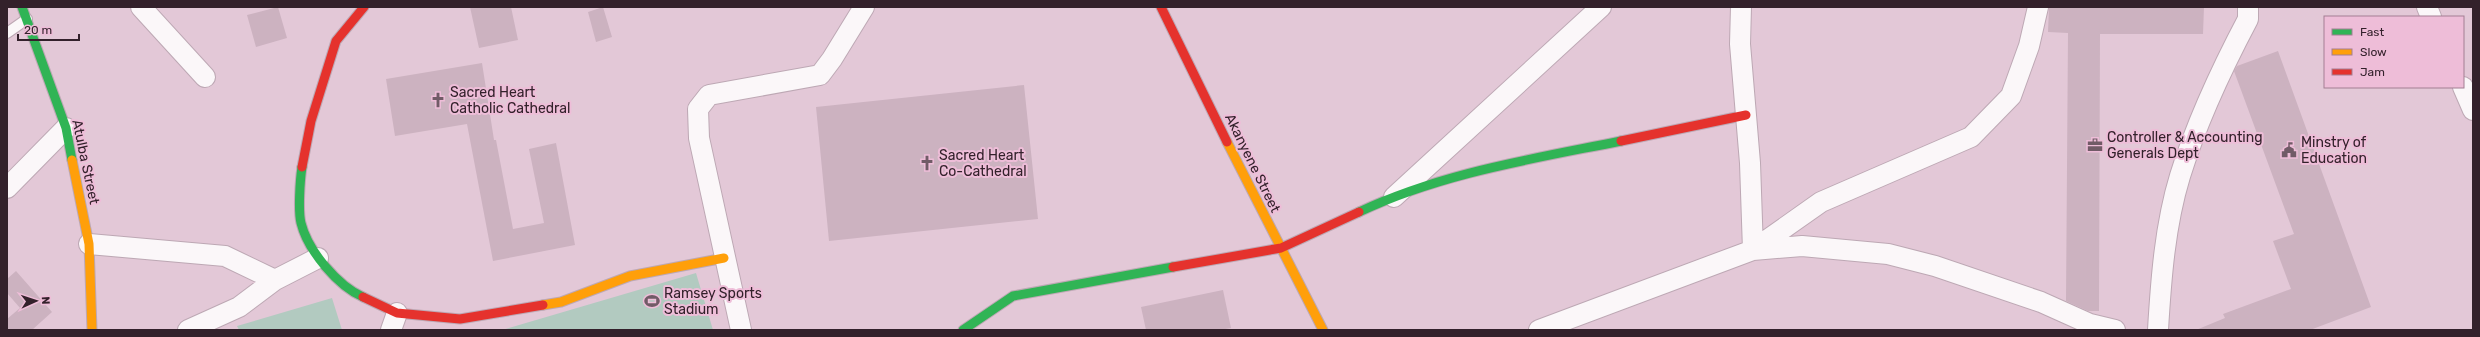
<svg xmlns="http://www.w3.org/2000/svg" width="2480" height="337" font-family="Rubik,sans-serif">
<style>
.green{fill:#b2cac0}
.building{fill:#ccb2c0}
.lines{fill:none;stroke-linecap:round;stroke-linejoin:round}
.lane-casing{stroke:#bda8b4;stroke-width:12}
.street-casing{stroke:#bda8b4;stroke-width:22}
.fast-casing{stroke:#bda8b4;stroke-width:11}
.slow-casing{stroke:#bda8b4;stroke-width:11}
.jam-casing{stroke:#bda8b4;stroke-width:11}
.lane{stroke:#fbf7f9;stroke-width:10}
.street{stroke:#fbf7f9;stroke-width:20}
.fast{stroke:#30b455;stroke-width:9}
.slow{stroke:#ff9f0a;stroke-width:9}
.jam{stroke:#e5322d;stroke-width:9}
.labels{text-anchor:middle;stroke-width:4;stroke-linejoin:round;paint-order:stroke}
.poi-label{font-size:14px;fill:#33212b;stroke:#eebdd8;text-anchor:start}
.street-label{font-size:14px;fill:#33212b;stroke:#eebdd8}
</style>
<rect width="100%" height="100%" fill="#e3c8d7"/>
<!-- green -->
<path class="green" d="M696,273L713,330H502Z
M332,298L342,330H239L237,326Z"/>
<!-- building -->
<path class="building" d="M278,7L287,38L256,47L247,15Z
M470,7H511L518,40L479,48Z
M603,7L612,37L596,42L588,12Z
M2049,7H2204L2203,34H2100L2099,311H2088L2066,301L2068,33L2048,32Z
M2278,51L2371,307L2310,330H2196L2225,318L2223,314L2291,289L2273,241L2294,234L2234,71L2237,66Z
M482,63L494,140H496L513,229L544,223L529,149L556,143L575,245L493,261L467,124L395,136L386,79Z
M1024,85L1038,219L829,241L816,107Z
M16,271L52,312L32,330H7V319L20,308L7,293V279Z
M1223,290L1231,328L1220,330H1146L1141,307Z"/>
<g class="lines">
<!-- lane casing -->
<g class="lane-casing">
<path id="lane" d="M7,33L27,19"/>
</g>
<!-- street casing -->
<g class="street-casing">
<path id="street" d="M141,7L205,77
M1741,7L1740,44L1750,163L1753,250
M2427,7L2431,17
M2463,87L2473,110
M7,188L66,128
M1394,197L1601,7
M89,244L225,256L275,280
M1753,250L1821,202L1971,137L2011,96L2029,46L2038,7
M188,330L239,307L275,280L318,258
M391,330L397,313
M741,330L699,138L698,109L709,95L820,75L832,59L864,7
M1539,330L1753,250L1802,246L1888,254L1935,266L2041,302L2090,324L2115,330
M2158,330C2161,279 2165,225 2180,176C2197,121 2221,70 2248,19V7"/>
</g>
<!-- fast casing -->
<g class="fast-casing">
<path id="fast" d="M22,7L66,128L72,160
M302,167C300,180 298,211 301,223C308,251 338,286 363,297
M1359,212C1441,173 1532,159 1621,141
M963,330L1013,296L1173,267"/>
</g>
<!-- slow casing -->
<g class="slow-casing">
<path id="slow" d="M1227,142L1323,330
M72,160L89,244L92,330
M543,305L561,302L630,276L724,258"/>
</g>
<!-- jam casing -->
<g class="jam-casing">
<path id="jam" d="M1161,7L1227,142
M1621,141L1746,115
M302,167L311,121L336,41L364,7
M1173,267L1281,248L1359,212
M363,297L397,313L460,319L543,305"/>
</g>
<!-- lane -->
<use href="#lane" class="lane"/>
<!-- street -->
<use href="#street" class="street"/>
<!-- fast -->
<use href="#fast" class="fast"/>
<!-- slow -->
<use href="#slow" class="slow"/>
<!-- jam -->
<use href="#jam" class="jam"/>
</g>
<!-- icons -->
<defs>
<g id="church-bare" transform="scale(1.2)"><path d="M-1.2-6h2.4v3.5h3.3v2.4h-3.3V6h-2.4V-.1h-3.3v-2.4h3.3Z" fill="#715b67" stroke="#eebdd8" stroke-width="2.5" paint-order="stroke"/></g>
<g id="office-bare" transform="scale(1.2)"><path d="M-6-3h4V-5.5h4V-3h4V5H-6ZM-1-4.5V-3h2v-1.5ZM-6 0V1H6V0Z" fill="#715b67" stroke="#eebdd8" stroke-width="2.5" paint-order="stroke"/></g>
<g id="civic-bare" transform="scale(1.2)"><path d="M-.6-6.5H3V-4.5H.6V-3L4-1V1h2V6H-6V1h2V-1L-.6-3ZM-1.2 2.5V6h2.4V2.5Z" fill="#715b67" stroke="#eebdd8" stroke-width="2.5" paint-order="stroke"/></g>
<g id="stadium-bare" transform="scale(1.2)"><path d="M0-5a6.5 5 0 1 0 0 10a6.5 5 0 1 0 0-10ZM-3.5-1.8h7v3.6h-7Z" fill="#715b67" stroke="#eebdd8" stroke-width="2.5" paint-order="stroke"/></g>
</defs>
<g fill-rule="evenodd">
<use href="#church-bare" x="438" y="100"/>
<use href="#office-bare" x="2095" y="145"/>
<use href="#civic-bare" x="2289" y="150"/>
<use href="#church-bare" x="927" y="163"/>
<use href="#stadium-bare" x="652" y="301"/>
</g>
<g class="labels">
<!-- poi labels -->
<g class="poi-label">
<text x="450" y="97">Sacred Heart<tspan x="450" dy="16">Catholic Cathedral</tspan></text>
<text x="2107" y="142">Controller &amp; Accounting<tspan x="2107" dy="16">Generals Dept</tspan></text>
<text x="2301" y="147">Minstry of<tspan x="2301" dy="16">Education</tspan></text>
<text x="939" y="160">Sacred Heart<tspan x="939" dy="16">Co-Cathedral</tspan></text>
<text x="664" y="298">Ramsey Sports<tspan x="664" dy="16">Stadium</tspan></text>
</g>
<!-- street labels -->
<g class="street-label">
<text transform="translate(86 162) rotate(78)" y="5">Atulba Street</text>
<text transform="translate(1253 163) rotate(64)" y="5">Akanyene Street</text>
</g>
</g>
<!-- border -->
<rect width="2480" height="337" fill="none" stroke="#33212b" stroke-width="16"/>
<!-- legend -->
<rect x="2324" y="16" width="140" height="72" fill="#eebdd8" stroke="#a37f93"/>
<rect x="2332" y="29" width="20" height="6" fill="#30b455" stroke="#a37f93"/>
<text x="2360" y="36" font-size="12" fill="#33212b">Fast</text>
<rect x="2332" y="49" width="20" height="6" fill="#ff9f0a" stroke="#a37f93"/>
<text x="2360" y="56" font-size="12" fill="#33212b">Slow</text>
<rect x="2332" y="69" width="20" height="6" fill="#e5322d" stroke="#a37f93"/>
<text x="2360" y="76" font-size="12" fill="#33212b">Jam</text>
<!-- north arrow -->
<g transform="translate(36 301) rotate(87)" stroke="#eebdd8" stroke-width="3" paint-order="stroke">
<path d="M0-3L7 15L0 10L-7 15Z" fill="#33212b"/>
<text y="-6" font-size="11" font-weight="bold" text-anchor="middle" fill="#33212b">N</text>
</g>
<!-- scale -->
<path d="M18 34v6h61v-6" fill="none" stroke="#33212b" stroke-width="2"/>
<text x="24" y="34" font-size="12" fill="#33212b" stroke="#eebdd8" stroke-width="3" paint-order="stroke">20 m</text>
</svg>
